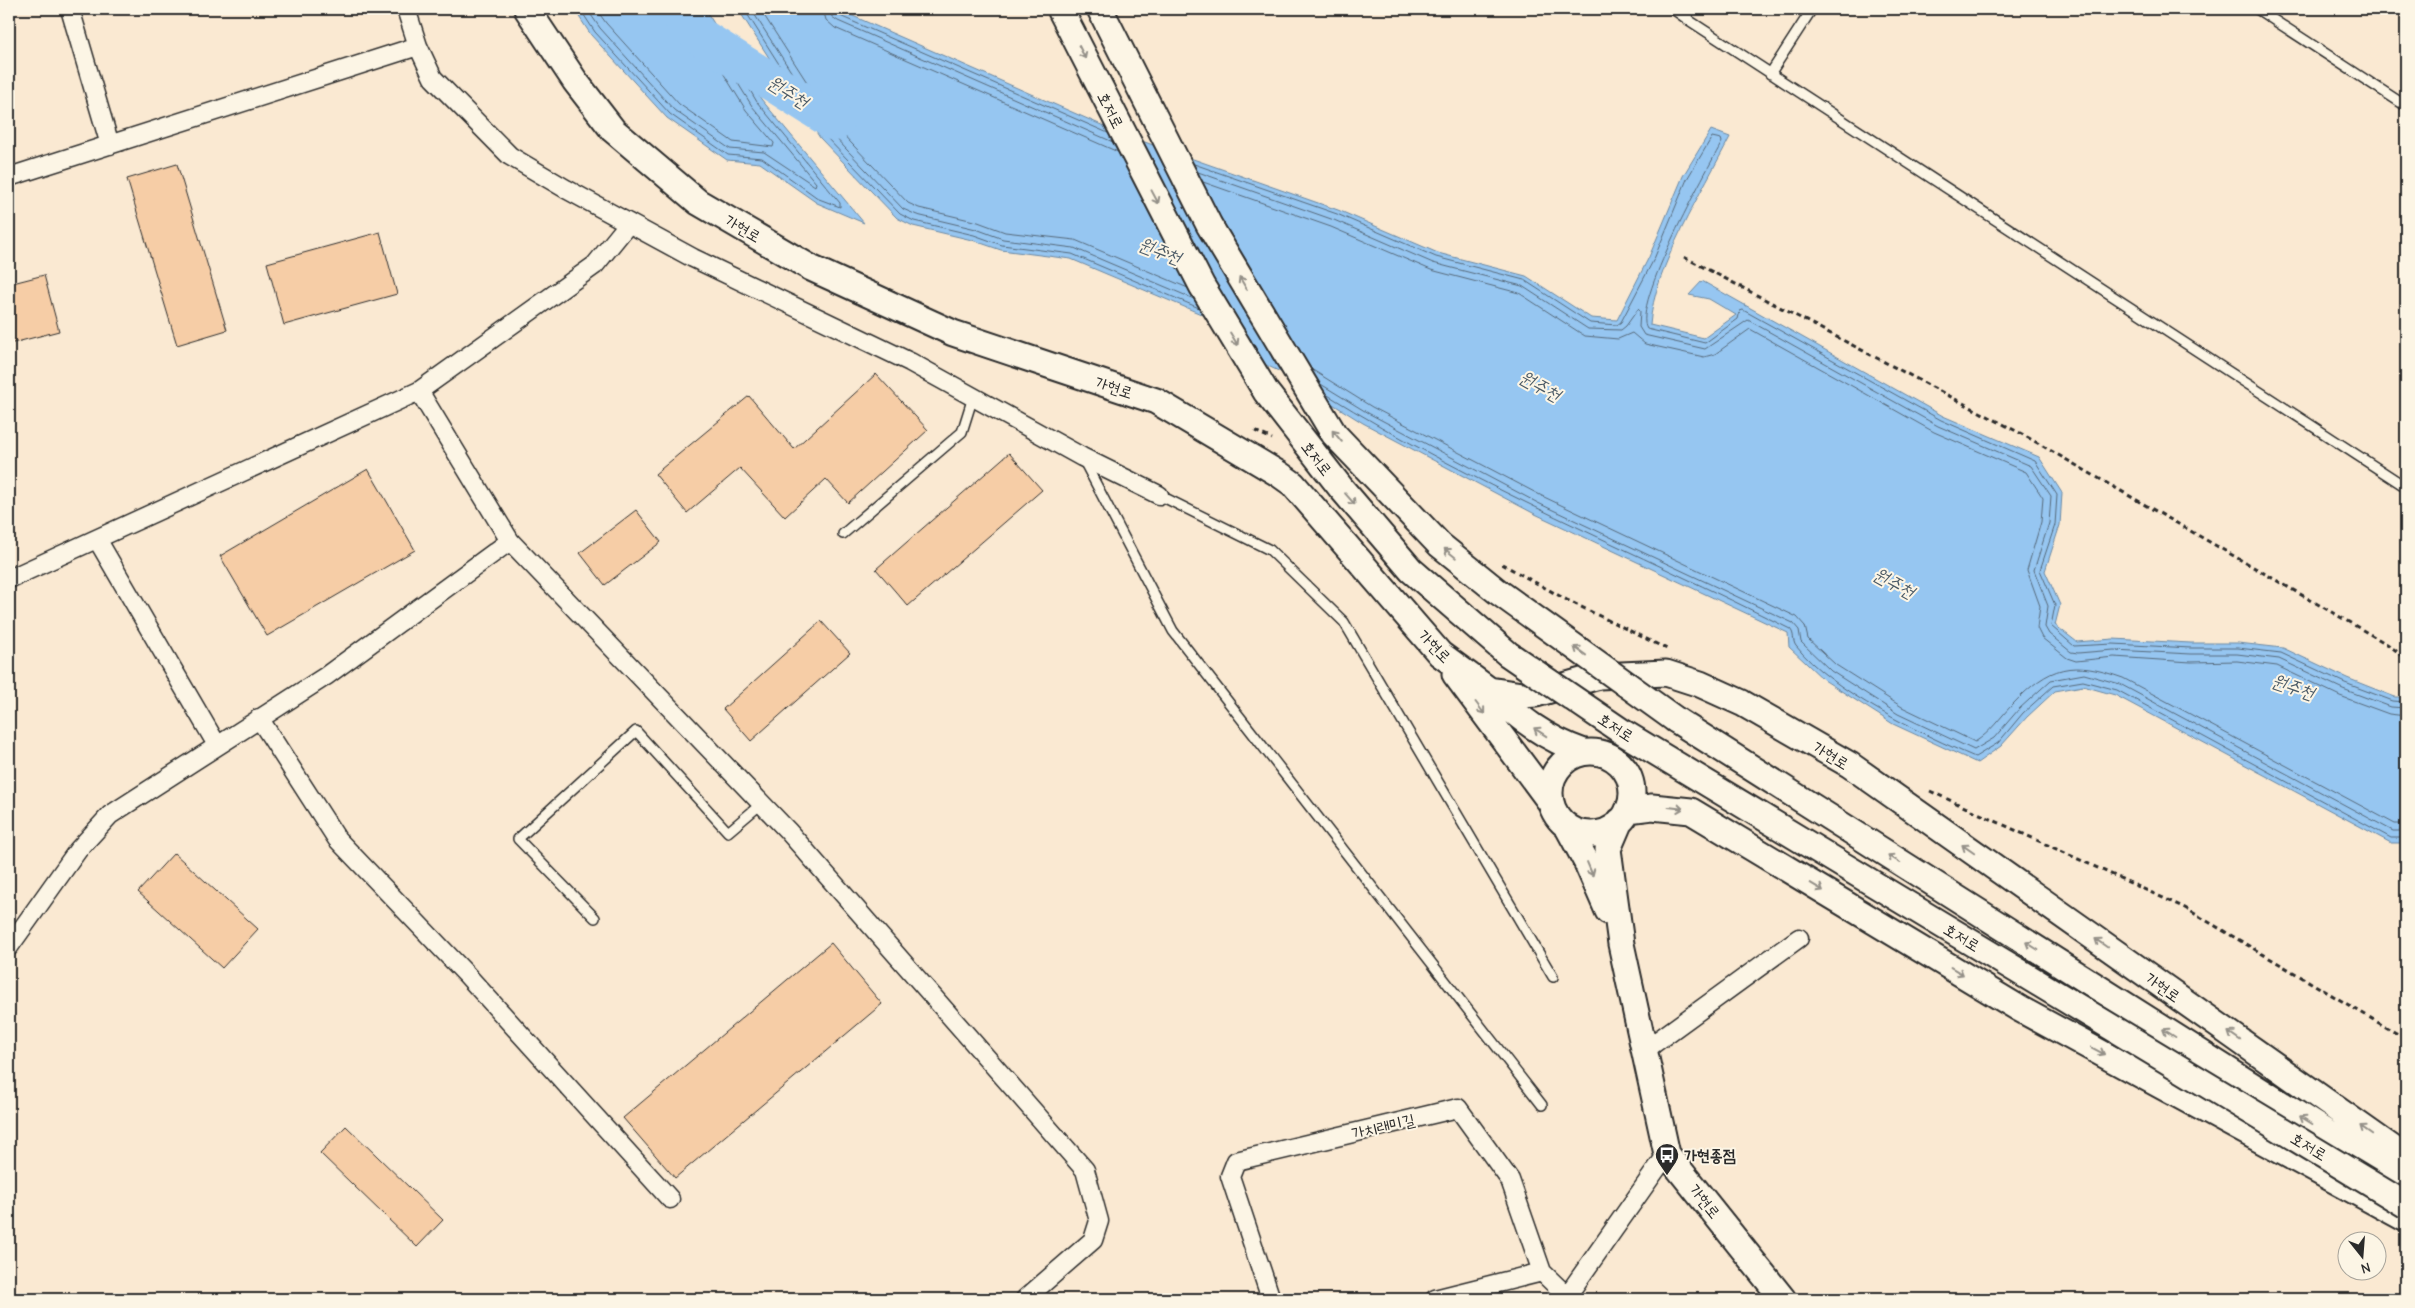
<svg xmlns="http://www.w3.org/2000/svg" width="2415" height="1308" font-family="'Comic Neue','Poor Story',sans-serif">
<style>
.water{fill:#96c6f1;stroke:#6b88a2}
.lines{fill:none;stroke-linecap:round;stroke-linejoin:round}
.shore{stroke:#56697a;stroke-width:1}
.river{stroke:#96c6f1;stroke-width:38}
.building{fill:#f6cda6;stroke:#2b2b2b}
.lane-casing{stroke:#2b2b2b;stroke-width:12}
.street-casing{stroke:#2b2b2b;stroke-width:21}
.secondary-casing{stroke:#2b2b2b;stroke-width:29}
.path{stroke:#2b2b2b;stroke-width:3;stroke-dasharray:5 4;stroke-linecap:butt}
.lane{stroke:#fcf5e5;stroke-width:9}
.street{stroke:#fcf5e5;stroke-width:18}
.secondary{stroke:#fcf5e5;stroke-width:25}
.secondary-bridge-casing{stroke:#2b2b2b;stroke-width:29;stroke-linecap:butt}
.secondary-bridge{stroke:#fcf5e5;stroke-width:25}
.oneway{stroke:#949088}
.labels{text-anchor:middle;stroke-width:4;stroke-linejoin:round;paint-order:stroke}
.street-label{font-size:16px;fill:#2b2b2b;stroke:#fcf5e5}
.poi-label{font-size:16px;font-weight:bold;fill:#2b2b2b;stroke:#fcf5e5;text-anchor:start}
.water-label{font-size:18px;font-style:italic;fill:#4b5a66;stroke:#fcf5e5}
</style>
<rect width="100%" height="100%" fill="#fae9d2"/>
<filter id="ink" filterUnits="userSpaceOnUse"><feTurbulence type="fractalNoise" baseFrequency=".02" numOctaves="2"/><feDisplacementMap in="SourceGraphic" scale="10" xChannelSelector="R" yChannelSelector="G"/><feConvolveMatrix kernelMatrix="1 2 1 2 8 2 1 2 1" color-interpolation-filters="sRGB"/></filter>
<g filter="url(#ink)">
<!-- water -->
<path class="water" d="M574,9H705L761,99L864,223L817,203L760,163L727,160L667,118L591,35Z
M738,9H837L1122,134L1338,210L1438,253L1526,276L1591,318L1617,320L1649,257L1683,176L1711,130L1730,137C1703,190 1654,267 1650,325L1704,338L1736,315L1709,299L1689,295L1702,281L1943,416L2039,457L2062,493L2060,525L2045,571L2060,605L2055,625L2077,642L2113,639L2191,643H2238L2283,648L2347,678L2395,697H2406V843H2391L2115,695L2083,686L2055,691L2027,717L2001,746L1977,763L1893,724L1824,680L1789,647L1788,633L1533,513L1363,423L1283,373L1255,360L1251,339L1201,314L1071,259L1001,250L972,240L913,226L897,218L820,138Z"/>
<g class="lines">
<!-- shore -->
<path class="shore" d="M580,9L595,32L670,114L728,155L762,158L819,199L840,207V203L757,102L702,9
M587,9L600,28L674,110L730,149L764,152L815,186L816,183L752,106L697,17L695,9
M596,9L606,23L679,104L733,142L773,147L774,143L746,110L691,21L688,9
M744,9L824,135L900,214L914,221L974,235L1002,245L1072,254L1199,308
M751,9L829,131L903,209L917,215L976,229L1003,239L1074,248L1194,299
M760,9L835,126L908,203L919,208L978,222L1005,232L1075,240L1188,288
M823,9L826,20L835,28L1118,152
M831,9L832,17L838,21L1113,142
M837,9L840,16L1108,133
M1194,164L1337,214L1436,257L1524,280L1590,323L1617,325L1621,322L1654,259L1687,179L1712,137L1721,139L1722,142C1707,170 1631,305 1647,329L1705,343L1738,319L1740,311L1743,310L1941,420L2035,461L2057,495L2055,525L2040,570L2055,605L2051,626L2074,646L2113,644L2191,648H2238L2281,653L2345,683L2393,701L2406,702
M1198,172L1334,220L1433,263L1522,286L1588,329L1621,330L1626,326L1638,309L1640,311L1639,327L1644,335L1705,349L1748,320L1938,426L2031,466L2051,496L2049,523L2034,570L2048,606L2045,627L2049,634L2071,652L2078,653L2114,650L2191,654H2237L2279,659L2343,689L2391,707L2406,708
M1203,182L1331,227L1431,270L1519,293L1585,336L1618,339L1632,333L1645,344L1704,357L1715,354L1750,329L1934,432L2026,472L2043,498L2041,522L2027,570L2040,606L2037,628L2042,638L2067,658L2076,661L2114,657L2191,662L2237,661L2277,666L2340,696L2389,714L2406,716
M1311,369L1372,407L1542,496L1797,617L1805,626L1808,639L1836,665L1902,707L1975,742C1991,732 2000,717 2013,704C2050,665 2072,660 2123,678L2395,824H2406
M1319,383L1368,413L1538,503L1793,623L1799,630L1801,642L1831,671L1898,714L1974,750L1994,738L2019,709L2051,680L2084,674L2120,684L2393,831H2406
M1326,394C1474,486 1635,551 1790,629C1795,634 1792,641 1796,646C1831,691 1923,735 1975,757L1998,743L2023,713L2053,686L2083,681L2117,690L2391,838H2406"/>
<!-- river -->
<path class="river" d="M675,9L699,36L835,122"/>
</g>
<!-- building -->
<path class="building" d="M177,164L227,330L177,345L127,179Z
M380,232L397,294L284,325L267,263Z
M44,275L59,331L9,344V284Z
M876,374L928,430L848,503L826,479L785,517L740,468L687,513L655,474L749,396L794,449Z
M1009,453L1042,490L908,606L876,569Z
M368,469L415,550L267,636L220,556Z
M636,510L661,542L605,585L580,553Z
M821,621L850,653L751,741L723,709Z
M174,853L258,929L222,968L138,892Z
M831,943L882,1004L675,1178L623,1118Z
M346,1126L443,1220L417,1247L320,1153Z"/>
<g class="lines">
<!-- lane casing -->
<g class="lane-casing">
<path id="lane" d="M1673,9L1687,19
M1688,9L1687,19L2406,487
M2257,9L2406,106
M1770,74L1812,9
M1084,461L1173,631L1542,1105
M1159,495L1270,550L1344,622L1553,977
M843,534L962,432L973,397
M595,918L518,839L636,731L728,832L761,804"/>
</g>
<!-- street casing -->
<g class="street-casing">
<path id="street" d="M70,9L110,145
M406,9L418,46L433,78L510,156L566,189L693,258L910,362L1082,457L1159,495
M9,177L418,46
M419,391L510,541L788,831L1085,1170L1099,1221L1093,1240L1025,1299
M97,539L217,745
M9,579L419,391L595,265L629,223
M259,718L337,839L466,974L670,1199
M9,947L78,850L110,815L326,676L510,541
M1645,1050L1799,938
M1567,1296L1667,1154
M1271,1299L1230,1176L1236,1161L1458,1108L1510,1180L1542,1272L1570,1299
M1435,1299L1542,1272"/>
</g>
<!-- secondary casing -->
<g class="secondary-casing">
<path id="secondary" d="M527,9L575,81L613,130L698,202L811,268L953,333L1156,401L1279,474L1293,484L1440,654L1489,690L1522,695L1536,694L1599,676L1666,673L1700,684L1742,703L1850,765L2406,1158
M1455,674L1551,803
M1489,690C1519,718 1544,738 1584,752
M1676,720L2406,1183
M1550 793a41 41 0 1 1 82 0a41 41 0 1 1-82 0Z
M1628,810L1652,807L1691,811L2020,1009L2406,1219
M1620,821L1608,849L1621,944L1667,1154L1783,1299
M1567,826L1586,861L1608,911"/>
</g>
<!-- path -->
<path class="path" d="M1684,257L2020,433L2387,644L2406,658
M1255,431L1272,439
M1502,564L1567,600L1667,649
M1930,791L2185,908L2406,1039"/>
<!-- lane -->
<use href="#lane" class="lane"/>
<!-- street -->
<use href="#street" class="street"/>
<!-- secondary -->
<use href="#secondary" class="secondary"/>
<!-- secondary-bridge casing -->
<g class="secondary-bridge-casing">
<path id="secondary-bridge" d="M1060,9L1202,286L1266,392L1341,488L1411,570L1508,654L1624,733L2406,1205
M1100,9L1209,225L1334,434L1440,545L1497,591L1676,720"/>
</g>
<!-- secondary-bridge -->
<use href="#secondary-bridge" class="secondary-bridge"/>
</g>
<!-- one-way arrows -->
<defs><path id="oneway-shaft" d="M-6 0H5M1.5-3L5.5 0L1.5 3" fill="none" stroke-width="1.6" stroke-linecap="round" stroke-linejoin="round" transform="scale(1.25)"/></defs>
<g class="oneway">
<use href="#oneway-shaft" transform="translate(1082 52) rotate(63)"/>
<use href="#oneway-shaft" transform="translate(1155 197) rotate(62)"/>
<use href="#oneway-shaft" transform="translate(1243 283) rotate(-121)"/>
<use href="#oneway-shaft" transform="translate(1234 339) rotate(59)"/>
<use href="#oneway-shaft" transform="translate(1337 436) rotate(-130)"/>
<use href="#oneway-shaft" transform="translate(1350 499) rotate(49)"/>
<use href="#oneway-shaft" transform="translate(1450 553) rotate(-141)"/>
<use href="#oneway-shaft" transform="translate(1580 651) rotate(-144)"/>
<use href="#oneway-shaft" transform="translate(1480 708) rotate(53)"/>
<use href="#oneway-shaft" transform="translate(1540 732) rotate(-147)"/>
<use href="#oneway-shaft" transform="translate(1676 808) rotate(7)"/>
<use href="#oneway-shaft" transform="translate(1968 849) rotate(-145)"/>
<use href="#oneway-shaft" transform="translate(1894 859) rotate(-148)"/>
<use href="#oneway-shaft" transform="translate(1590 869) rotate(67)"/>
<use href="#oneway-shaft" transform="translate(1817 887) rotate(31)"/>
<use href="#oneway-shaft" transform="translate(2101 943) rotate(-145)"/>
<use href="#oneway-shaft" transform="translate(2032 946) rotate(-148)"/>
<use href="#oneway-shaft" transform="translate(1957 971) rotate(31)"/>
<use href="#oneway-shaft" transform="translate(2169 1033) rotate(-148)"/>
<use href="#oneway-shaft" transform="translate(2234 1036) rotate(-145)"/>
<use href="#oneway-shaft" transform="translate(2098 1051) rotate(28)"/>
<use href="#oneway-shaft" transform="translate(2306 1120) rotate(-148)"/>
<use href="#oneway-shaft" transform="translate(2366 1130) rotate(-145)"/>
</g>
</g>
<!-- icons -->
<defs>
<g id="bus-pin" transform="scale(1.25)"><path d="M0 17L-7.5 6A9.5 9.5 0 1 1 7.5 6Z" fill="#2b2b2b" stroke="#fcf5e5"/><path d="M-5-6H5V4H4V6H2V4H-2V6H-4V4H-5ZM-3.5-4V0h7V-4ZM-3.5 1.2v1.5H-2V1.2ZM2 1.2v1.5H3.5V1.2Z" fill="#fff"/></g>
</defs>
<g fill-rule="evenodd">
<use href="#bus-pin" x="1667" y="1155"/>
</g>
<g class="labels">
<!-- street labels -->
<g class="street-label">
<text transform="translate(1111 110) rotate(63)" y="6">호저로</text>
<text transform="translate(743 228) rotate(30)" y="6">가현로</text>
<text transform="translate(1114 387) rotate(18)" y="6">가현로</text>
<text transform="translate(1317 458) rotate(52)" y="6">호저로</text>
<text transform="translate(1435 646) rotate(45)" y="6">가현로</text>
<text transform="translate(1616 727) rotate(33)" y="6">호저로</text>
<text transform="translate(1831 755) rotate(31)" y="6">가현로</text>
<text transform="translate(1962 937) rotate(31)" y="6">호저로</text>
<text transform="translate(2163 987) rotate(35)" y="6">가현로</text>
<text transform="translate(1383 1126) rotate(-13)" y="6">가치래미길</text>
<text transform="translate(2309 1146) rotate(31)" y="6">호저로</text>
<text transform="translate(1705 1201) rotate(51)" y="6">가현로</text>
</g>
<!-- poi labels -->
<g class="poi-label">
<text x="1684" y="1161">가현종점</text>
</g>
<!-- water labels -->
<g class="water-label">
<text transform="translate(788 92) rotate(32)" y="6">원주천</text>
<text transform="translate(1160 251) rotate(21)" y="6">원주천</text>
<text transform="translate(1540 386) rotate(29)" y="6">원주천</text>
<text transform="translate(1894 583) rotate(29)" y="6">원주천</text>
<text transform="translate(2293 687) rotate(19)" y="6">원주천</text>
</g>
</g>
<!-- margin -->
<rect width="2415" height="1308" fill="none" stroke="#fcf5e5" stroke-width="30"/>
<rect x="15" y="15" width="2385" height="1278" fill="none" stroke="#2b2b2b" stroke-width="2" filter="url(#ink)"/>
<!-- north arrow -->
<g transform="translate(2362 1256) rotate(163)"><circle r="24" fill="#fcf5e5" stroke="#a8a49b"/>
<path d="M0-4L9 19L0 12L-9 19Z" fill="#2b2b2b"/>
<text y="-8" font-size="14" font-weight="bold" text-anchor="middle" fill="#2b2b2b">N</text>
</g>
</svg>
